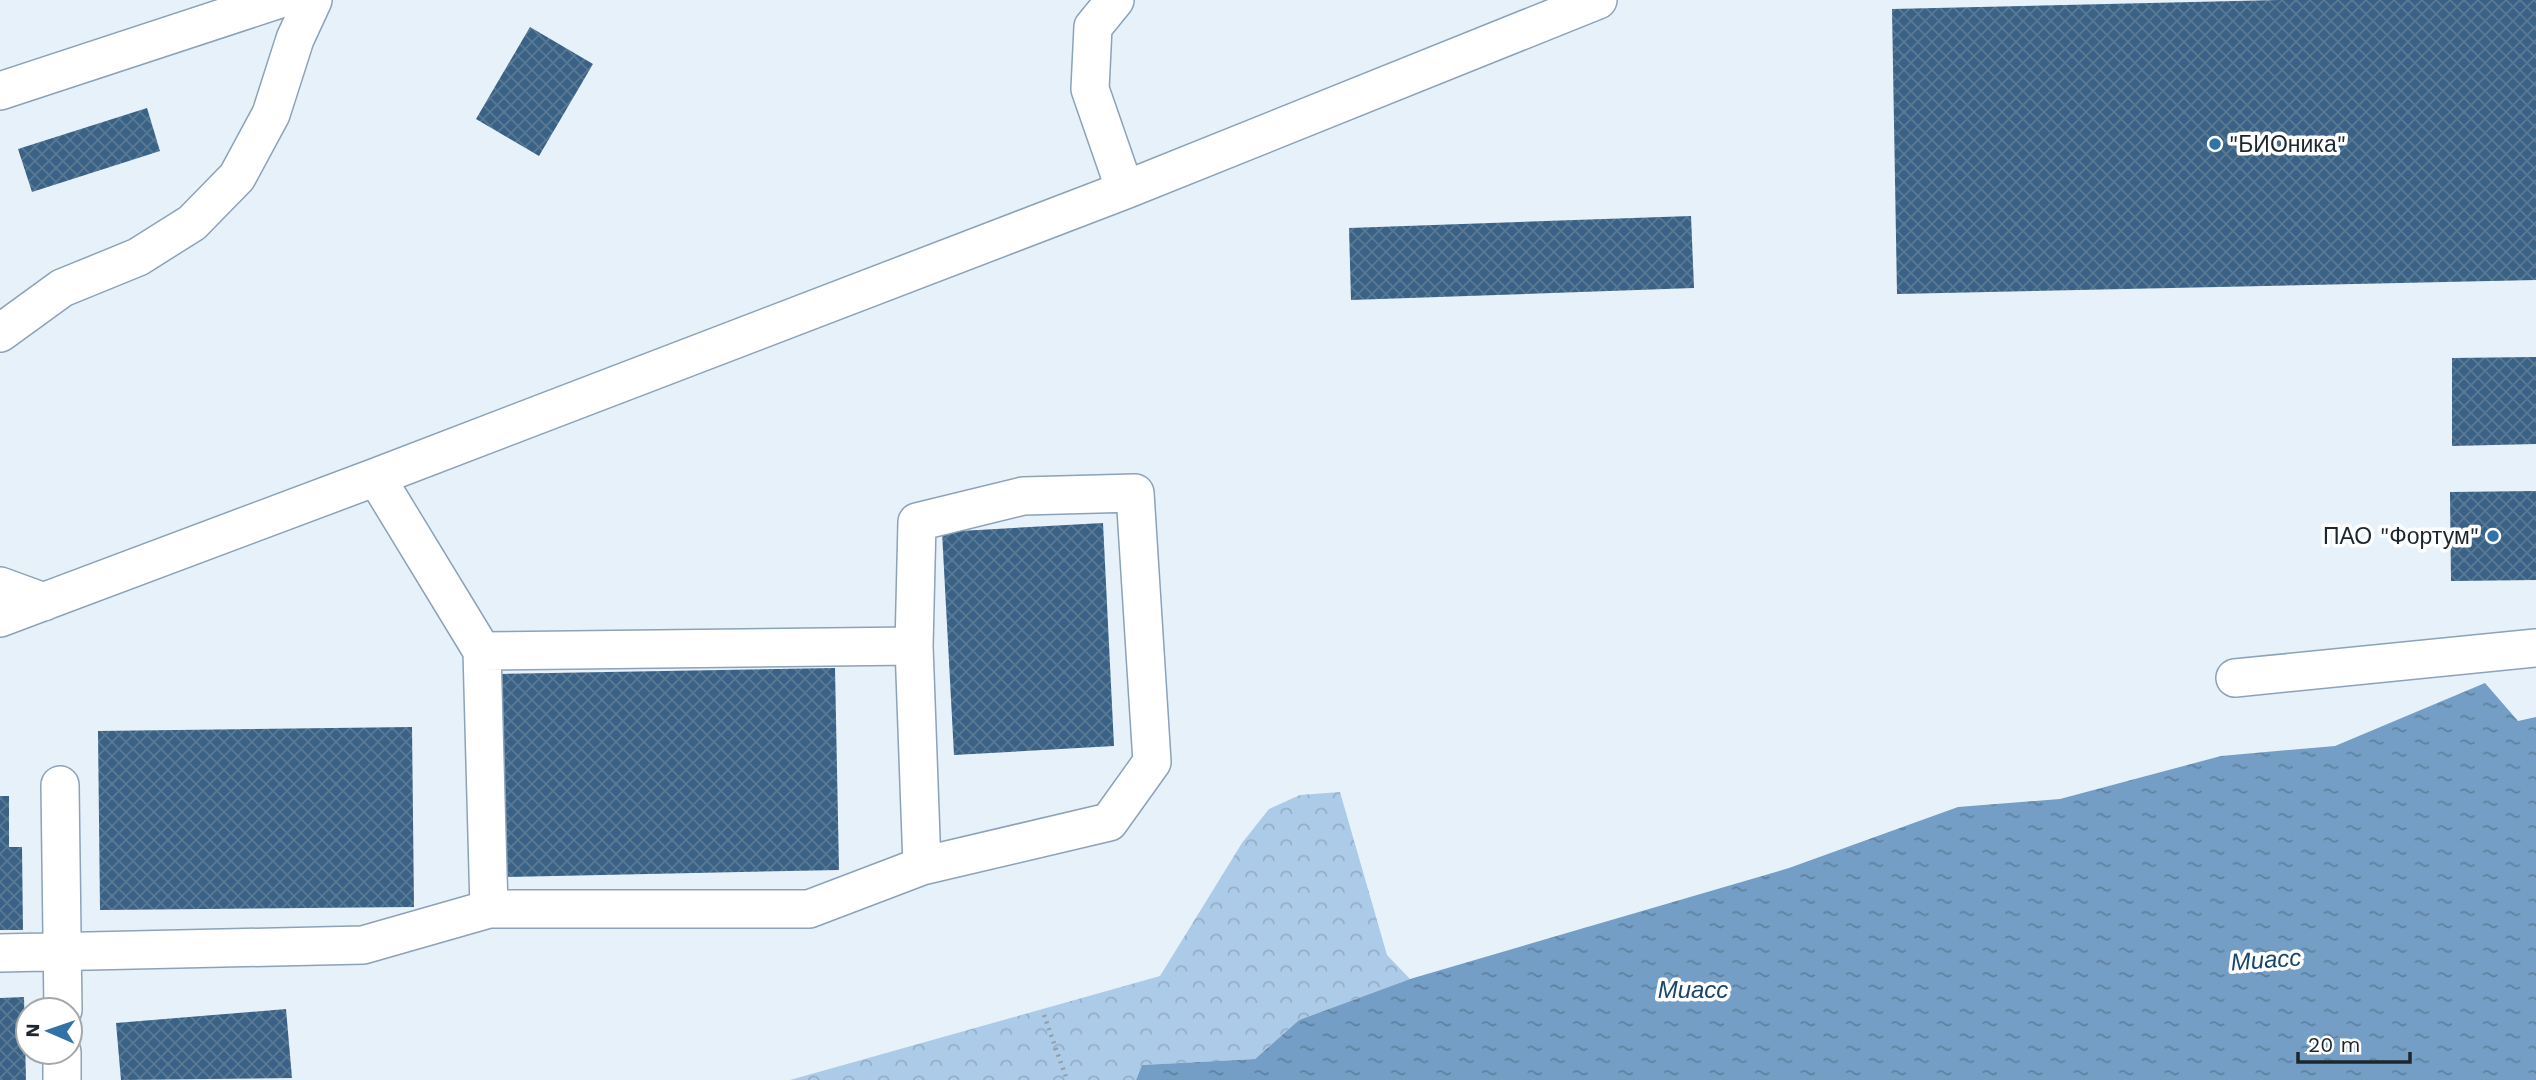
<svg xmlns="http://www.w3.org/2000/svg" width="2536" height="1080" font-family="'Work Sans',sans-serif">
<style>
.forest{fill:url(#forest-crowns)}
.water{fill:url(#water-ripples)}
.building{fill:url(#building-cross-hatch)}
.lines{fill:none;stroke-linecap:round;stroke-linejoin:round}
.minor-casing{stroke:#8ba2b8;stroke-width:40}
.path{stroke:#949ea7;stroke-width:4.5;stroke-dasharray:2 5;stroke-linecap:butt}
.minor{stroke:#fff;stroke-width:37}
.poi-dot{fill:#3173a9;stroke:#fff;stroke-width:2.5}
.labels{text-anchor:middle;stroke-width:7;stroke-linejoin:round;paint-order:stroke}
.poi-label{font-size:23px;fill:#1c262e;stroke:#fff;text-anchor:start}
.water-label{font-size:24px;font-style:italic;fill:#16466d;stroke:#fff}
</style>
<defs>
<pattern id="forest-crowns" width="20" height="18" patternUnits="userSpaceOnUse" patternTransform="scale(1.75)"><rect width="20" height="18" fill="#accbe8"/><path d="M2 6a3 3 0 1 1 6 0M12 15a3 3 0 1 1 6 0" fill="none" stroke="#93aec7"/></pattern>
<pattern id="water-ripples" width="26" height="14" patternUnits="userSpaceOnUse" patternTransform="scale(1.75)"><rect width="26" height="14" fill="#749ec5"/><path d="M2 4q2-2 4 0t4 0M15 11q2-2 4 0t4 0" fill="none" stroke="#5e81a0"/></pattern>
<pattern id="building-cross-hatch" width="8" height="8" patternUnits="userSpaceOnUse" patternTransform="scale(1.75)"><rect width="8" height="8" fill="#396286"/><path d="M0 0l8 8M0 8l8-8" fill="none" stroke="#5a7994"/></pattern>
</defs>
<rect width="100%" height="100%" fill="#e7f1fa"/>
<!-- forest -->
<path class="forest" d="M1340,792L1387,955L1410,979L1299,1020L1255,1059L1142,1065L1136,1080H790L1160,976L1242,843L1269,809L1300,795Z"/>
<!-- water -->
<path class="water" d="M2485,683L2518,721L2536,717V1080H1136L1142,1065L1255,1059L1299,1020L1410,979L1789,868L1958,807L2060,799L2221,756L2335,746Z"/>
<!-- building -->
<path class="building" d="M2279,0H2536V280L1897,294L1892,9Z
M530,27L593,64L539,156L476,119Z
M147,108L160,151L32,192L18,149Z
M1691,216L1694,288L1351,300L1349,228Z
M2536,357V444L2452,446V358Z
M2536,491V580L2451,581L2450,492Z
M1103,523L1114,746L954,755L942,532Z
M835,668L839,870L503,877L499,674Z
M412,727L414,907L100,910L98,731Z
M0,796H9V847H22L23,930H0Z
M24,997L26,1080H0V998Z
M286,1009L292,1078L121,1080L116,1023Z"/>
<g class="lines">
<!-- minor casing -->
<g class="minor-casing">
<path id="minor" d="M1115,0L1093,27L1090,89L1125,190
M0,91L277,0
M0,333L62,288L138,257L192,223L237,177L271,114L295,39L313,0
M376,477L482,651L489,909
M0,586L44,602
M0,618L376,477L1125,190L1598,0
M914,646L922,866
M2235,678L2536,648
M60,785L63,1010
M0,953L363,945L489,909H809L922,866L1109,822L1152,762L1135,493L1023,496L917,522L914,646L482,651
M62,1080V1052"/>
</g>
<!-- path -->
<path class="path" d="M1044,1015L1067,1080"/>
<!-- minor -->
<use href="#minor" class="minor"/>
</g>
<!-- markers -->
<g class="poi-dot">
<circle cx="2215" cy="144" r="7"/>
<circle cx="2493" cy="536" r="7"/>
</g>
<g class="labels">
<!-- poi labels -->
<g class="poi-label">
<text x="2229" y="152">"БИОника"</text>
<text x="2479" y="544" text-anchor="end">ПАО "Фортум"</text>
</g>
<!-- water labels -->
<g class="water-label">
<text transform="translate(2266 960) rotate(-4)" y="8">Миасс</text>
<text x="1693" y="998">Миасс</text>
</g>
</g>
<!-- north arrow -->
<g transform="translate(49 1031) rotate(272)"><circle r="33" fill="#ffffff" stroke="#a4a8ab" stroke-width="2"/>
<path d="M0-5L12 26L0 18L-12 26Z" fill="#3173a9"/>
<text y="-10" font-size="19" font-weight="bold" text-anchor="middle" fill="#1c262e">N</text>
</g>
<!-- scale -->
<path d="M2298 1052v10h112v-10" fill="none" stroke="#1c262e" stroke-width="3.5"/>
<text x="2308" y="1052" font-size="21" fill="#1c262e" stroke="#ffffff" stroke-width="5" paint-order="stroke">20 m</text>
</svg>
